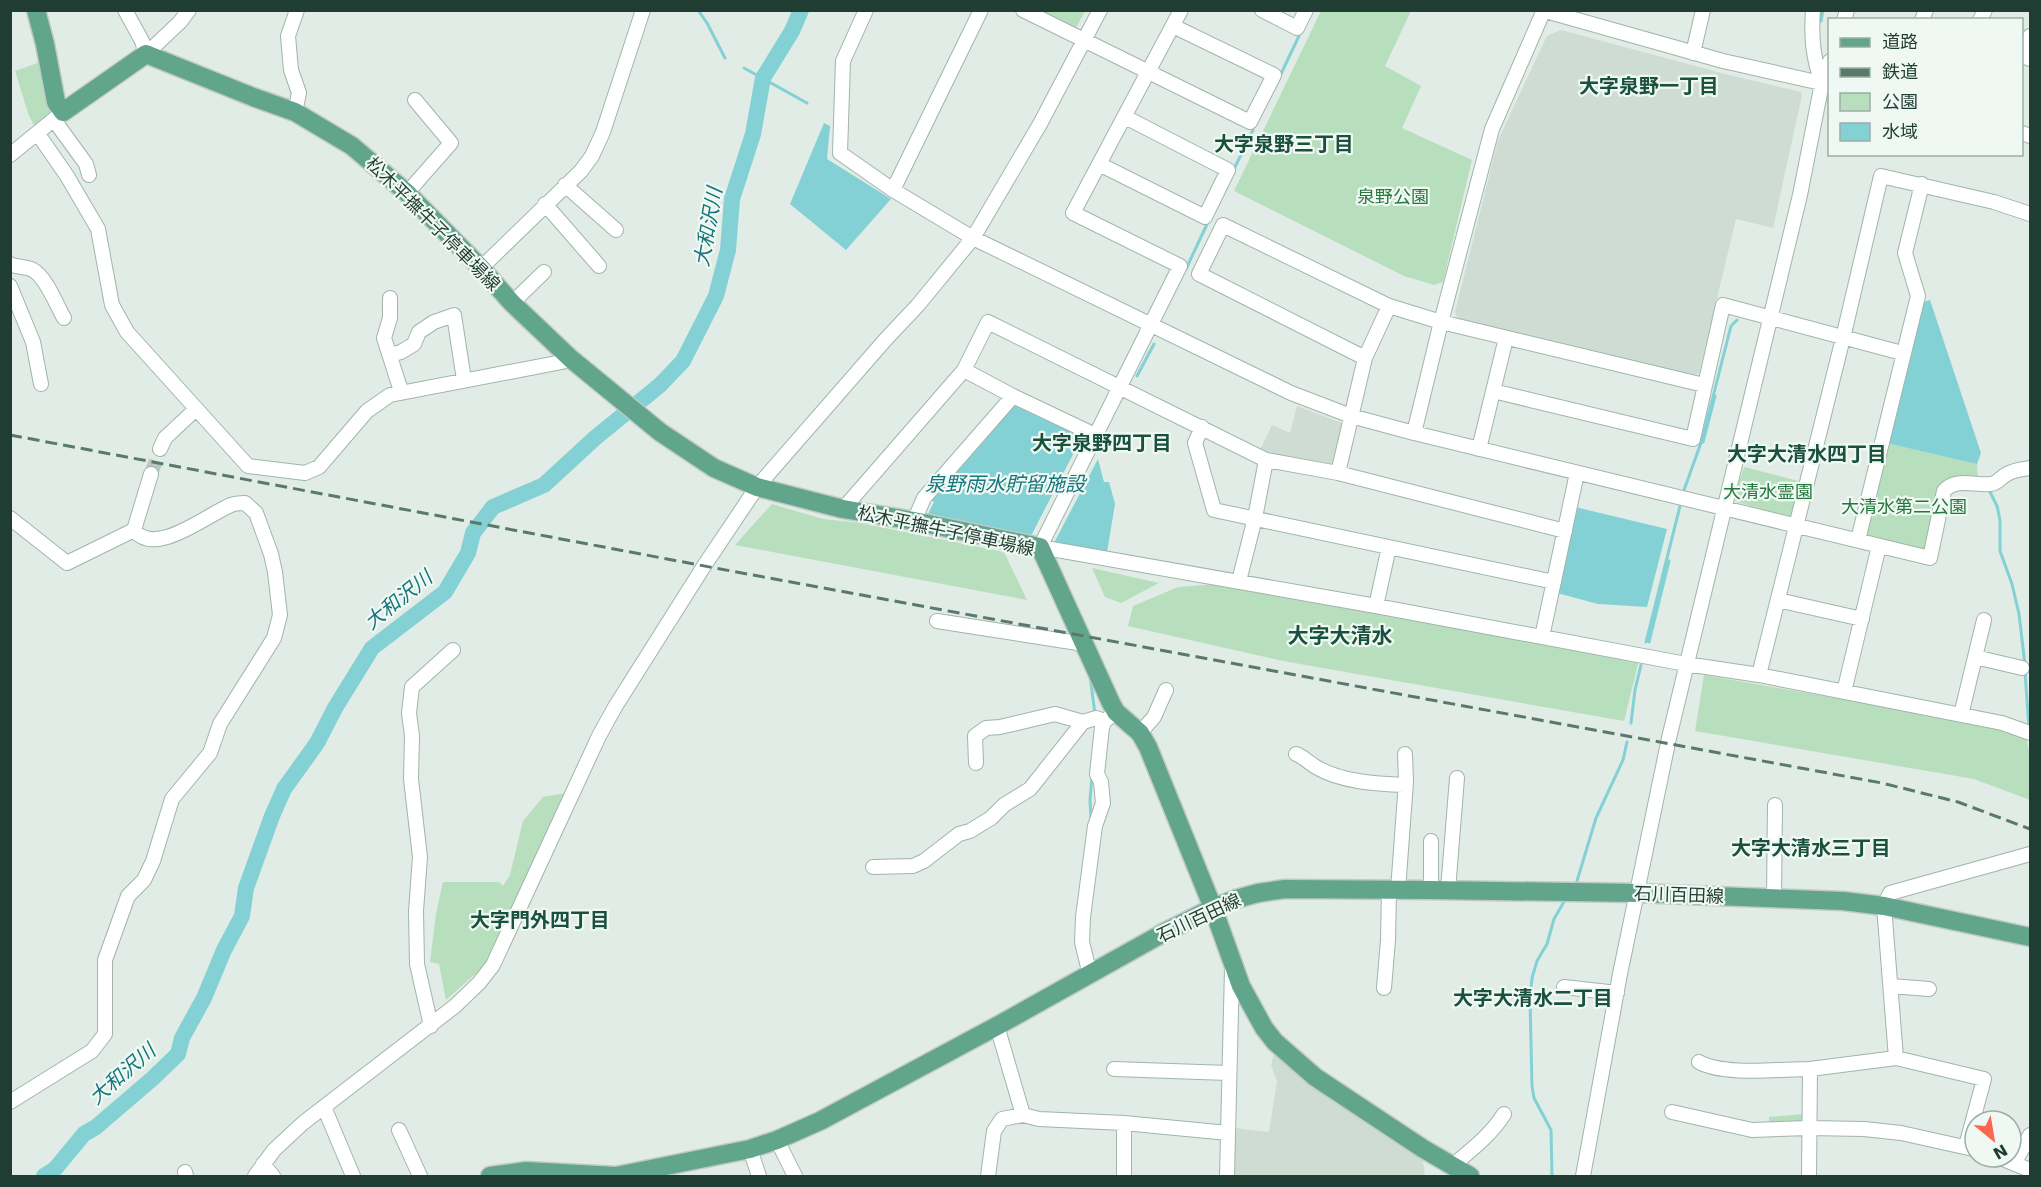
<svg xmlns="http://www.w3.org/2000/svg" width="2041" height="1187" font-family="'DejaVu Sans','Noto Sans JP',sans-serif">
<style>
.built{fill:#cedcd4}
.green{fill:#b7dfbd}
.water{fill:#83d1d5}
.lines{fill:none;stroke-linecap:round;stroke-linejoin:round}
.stream{stroke:#83d1d5;stroke-width:3}
.river{stroke:#83d1d5;stroke-width:16}
.minor-tunnel{stroke:#b9c9c1;stroke-width:14;stroke-dasharray:14 7;stroke-linecap:butt}
.minor-casing{stroke:#a2b4ac;stroke-width:16}
.major-casing{stroke:#c0c9c6;stroke-width:21}
.minor{stroke:#fff;stroke-width:14}
.major{stroke:#61a58c;stroke-width:18}
.rail{stroke:#59796d;stroke-width:3;stroke-dasharray:12 6;stroke-linecap:butt}
.labels{text-anchor:middle;stroke-width:4.5;stroke-linejoin:round;paint-order:stroke}
.park-label{font-size:18px;fill:#26773e;stroke:#f0f8f3}
.street-label{font-size:18px;fill:#1f3d32;stroke:#f0f8f3}
.neighbourhood-label{font-size:20px;font-weight:bold;fill:#1a513e;stroke:#f0f8f3}
.water-label{font-size:20px;font-style:italic;fill:#15767d;stroke:#f0f8f3}
.quarter-label{font-size:21px;font-weight:bold;fill:#1a513e;stroke:#f0f8f3}
</style>
<rect width="100%" height="100%" fill="#e0ece5"/>
<!-- built -->
<path class="built" d="M1561,30L1729,75L1801,92L1802,95L1773,228L1736,219L1699,373L1693,376L1458,319L1455,312L1498,140L1547,36Z
M1297,406L1342,423L1344,426L1335,467L1268,454L1260,450L1272,425L1290,433Z
M1275,1050L1291,1069L1308,1083L1422,1156L1425,1176H1233L1234,1128L1269,1132L1277,1081L1271,1065Z"/>
<!-- green -->
<path class="green" d="M1035,11H1085L1076,28L1073,29Z
M1321,11H1409L1410,13L1385,66L1421,86L1402,128L1472,160L1443,282L1434,285L1404,276L1234,191Z
M43,61L52,114L36,129L29,116L15,71Z
M1886,443L1977,464L1978,480H1951L1929,548L1923,551L1866,535Z
M1744,467L1802,482L1794,514L1789,517L1737,502L1734,499Z
M772,504L823,519L860,523L1004,552L1027,600L735,545Z
M1092,568L1159,583L1121,603L1105,597Z
M1230,583L1429,623L1466,627L1639,660L1624,721L1283,661L1128,626L1133,606L1178,587Z
M1704,675L1995,726L2026,737L2030,756V800L1974,779L1695,731Z
M566,793L504,934L482,968L446,1000L439,964L430,962L436,914L443,882H499L503,886L510,875L523,821L543,797Z
M1804,1114L1805,1120L1800,1124L1769,1126V1117Z"/>
<!-- water -->
<path class="water" d="M824,123L830,126L827,159L891,199L846,250L790,204Z
M1930,300L1981,453L1977,464L1886,443L1920,303Z
M1013,403L1081,434L1082,437L1032,534L1027,538L926,518L934,502L930,499Z
M1098,459L1104,482H1109L1115,504L1107,552L1057,543L1055,541Z
M1575,507L1667,529L1647,607L1598,604L1557,593Z"/>
<g class="lines">
<!-- stream -->
<path class="stream" d="M698,10L707,23L725,58
M1820,10L1821,21
M1821,21L1823,10
M744,68L807,103
M1279,78L1299,36
M1233,171L1253,130
M1186,269L1208,222
M1137,376L1154,344
M1703,442L1715,396
M1684,490L1702,440L1731,326L1737,320
M1989,490L1997,506L2000,520V551L2012,584L2019,614L2025,665
M1646,642L1680,506
M1649,642L1669,561
M2025,672L2029,728
M1090,676L1095,714
M1631,723L1635,690L1641,665
M1091,818L1090,800L1092,777
M1577,881L1596,818L1623,760L1627,742
M1552,1176L1551,1130L1534,1098L1532,1086L1530,999L1532,978L1537,961L1547,944L1554,919L1565,900"/>
<!-- river -->
<path class="river" d="M44,1176L55,1169L84,1134L96,1127L152,1079L178,1054L182,1038L204,998L224,950L242,916L246,888L272,816L284,789L317,743L335,708L372,648L445,592L468,553L473,533L493,507L544,485L595,438L660,385L683,361L716,296L728,250L732,199L753,134L763,78L792,31L801,10"/>
<!-- minor-tunnel -->
<path class="minor-tunnel" d="M151,474L160,449"/>
<!-- minor casing -->
<g class="minor-casing">
<path id="minor" d="M125,10L142,41L146,54L180,22L189,10
M866,10L843,61L840,153L893,190L973,238L1291,393L1351,416L1414,433L1930,558L1944,491C1956,477 1975,486 1991,484C1998,483 2001,477 2007,474C2013,470 2023,469 2030,468
M1023,10L1250,122L1274,75L1173,26
M1181,10L1073,213L1180,266L1040,547L1376,606L1686,664L1759,675L2002,723L2030,733
M1262,10L1297,28L1306,10
M1542,10L1723,61L1830,85
M1813,10C1811,37 1813,58 1822,83
M1844,20L1847,10
M1922,20L1926,10
M1980,20L1985,10
M2022,50L2030,36
M1693,53L1703,10
M2022,56L2030,59
M295,112L299,93L291,70L288,36L297,10
M54,120L86,164L89,175
M2022,133L2030,136
M38,134L67,176L98,229L112,305L127,332L248,466L305,473L319,467L367,411L390,395L562,362L570,358
M10,155L63,112
M1099,164L1205,217L1228,170L1125,117
M565,185L616,230
M893,190L981,10
M407,193L451,143L415,100
M545,204L599,266
M10,264C18,268 26,266 33,270C46,277 57,306 64,318
M481,268L581,171L592,156L603,132L643,10
M10,286L33,342L41,384
M390,298V318L384,338L401,391
M512,303L544,272
M390,355L401,352L414,344L419,332L434,322L454,315L464,380
M1365,358L1199,274L1223,225L1389,306L1441,322L1704,385
M964,370L1013,396L1095,435
M1493,391L1693,439L1723,305L1902,353
M1202,427L1195,443L1214,510L1554,582
M1414,433L1441,322L1492,129L1544,10
M160,449L165,438L196,409
M1479,449L1506,338
M1338,473L1365,358L1389,306
M843,509L964,370L988,322L1266,460L1338,473L1565,531
M10,518L67,563L134,530L151,474
M914,521L924,498L1013,396
M1858,540L1918,296L1905,253L1922,184
M1239,581L1255,518L1266,460
M1778,600L1862,619
M1376,606L1389,547
M937,621L1084,644
M1542,637L1577,473
M1975,657L2022,668
M1759,675L1843,338L1881,176L1994,202L2030,214
M1844,692L1879,546
M1961,715L1984,620
M1140,733L1154,717L1166,690
M1296,754C1304,757 1309,763 1316,767C1341,782 1377,784 1405,785
M976,763L975,736L986,728L1000,727L1055,714L1083,722
M1431,841V890
M873,867L913,866L924,861L959,834L970,831L991,818L1004,805L1030,789L1083,722L1096,718L1105,721
M1398,890L1406,782L1405,754
M1448,890L1457,778
M1774,898L1775,805
M1090,975L1082,942L1083,917L1095,826L1103,803L1101,782L1097,774L1102,727L1105,721L1112,715
M1891,986L1929,989
M1564,987L1617,993
M1384,988L1388,940L1389,890
M431,1026L417,964L416,911L420,857L411,779L412,736L409,713L412,687L453,650
M997,1026L1023,1115
M1896,1058L1884,906L1890,893L2030,854
M1699,1062C1724,1076 1780,1069 1810,1069
M1114,1069L1228,1073
M10,1102L92,1051L105,1034V960L128,896L144,880L153,861L172,799L210,753L220,724L274,638L280,615L275,572L271,554L256,513L245,503C240,503 236,503 231,505C208,514 155,558 134,530
M324,1107L353,1176
M1672,1112L1752,1130L1809,1128L1864,1129L1901,1133L1973,1149
M1124,1123V1176
M399,1130L420,1176
M777,1140L795,1176
M750,1149L759,1176
M1998,1157L2030,1170
M2015,1162L2030,1135
M263,1164L273,1176
M1452,1166C1471,1150 1491,1135 1504,1114
M185,1172L186,1176
M255,1176L274,1150L303,1123L455,1006L479,983L493,965L599,736L615,707L704,566L757,487L886,339L918,305L973,238L1040,124L1100,10
M988,1176L994,1131L1002,1119L1023,1115L1039,1119L1124,1123L1228,1133
M1227,1176L1232,969
M1583,1176L1620,974L1669,738L1800,195L1822,83L1830,61
M1809,1176L1810,1069L1896,1058L1984,1079L1966,1146"/>
</g>
<!-- major casing -->
<g class="major-casing">
<path id="major" d="M36,10L45,44L56,102L63,112L146,54L253,97L295,112L352,146L407,193L481,268L512,303L570,358L660,432L714,468L757,487L843,509L914,521L1040,547L1111,703L1116,712L1140,733L1148,747L1213,908L1241,986L1264,1028L1275,1042L1315,1077L1422,1148L1470,1176
M490,1176L526,1171L616,1176L750,1149L777,1140L820,1121L997,1026L1165,932L1213,908L1236,899L1258,893L1285,889L1431,890L1637,893L1843,901L1884,906L2030,937"/>
</g>
<!-- minor -->
<use href="#minor" class="minor"/>
<!-- major -->
<use href="#major" class="major"/>
<!-- rail -->
<path class="rail" d="M10,435L715,568L1882,783L1958,802L2030,829"/>
</g>
<g class="labels">
<!-- park labels -->
<g class="park-label">
<text x="1393" y="203">泉野公園</text>
<text x="1768" y="498">大清水霊園</text>
<text x="1904" y="513">大清水第二公園</text>
</g>
<!-- street labels -->
<g class="street-label">
<text transform="translate(433 224) rotate(45)" y="6">松木平撫牛子停車場線</text>
<text transform="translate(946 531) rotate(12)" y="6">松木平撫牛子停車場線</text>
<text transform="translate(1679 895) rotate(2)" y="6">石川百田線</text>
<text transform="translate(1199 918) rotate(-25)" y="6">石川百田線</text>
</g>
<!-- neighbourhood labels -->
<g class="neighbourhood-label">
<text x="1649" y="93">大字泉野一丁目</text>
<text x="1284" y="151">大字泉野三丁目</text>
<text x="1102" y="450">大字泉野四丁目</text>
<text x="1807" y="461">大字大清水四丁目</text>
<text x="1811" y="855">大字大清水三丁目</text>
<text x="540" y="927">大字門外四丁目</text>
<text x="1533" y="1005">大字大清水二丁目</text>
</g>
<!-- water labels -->
<g class="water-label">
<text transform="translate(708 227) rotate(-80)" y="7">大和沢川</text>
<text x="1005" y="491">泉野雨水貯留施設</text>
<text transform="translate(398 600) rotate(-39)" y="7">大和沢川</text>
<text transform="translate(122 1074) rotate(-41)" y="7">大和沢川</text>
</g>
<!-- quarter labels -->
<g class="quarter-label">
<text x="1340" y="643">大字大清水</text>
</g>
</g>
<!-- border -->
<rect width="2041" height="1187" fill="none" stroke="#1f3d32" stroke-width="24"/>
<!-- legend -->
<rect x="1828" y="18" width="195" height="138" fill="#f0f8f3" stroke="#9cada6" stroke-width="1.5"/>
<rect x="1840" y="38" width="30" height="9" fill="#61a58c" stroke="#9cada6" stroke-width="1.5"/>
<text x="1882" y="48" font-size="18" fill="#1f3d32">道路</text>
<rect x="1840" y="68" width="30" height="9" fill="#59796d" stroke="#9cada6" stroke-width="1.5"/>
<text x="1882" y="78" font-size="18" fill="#1f3d32">鉄道</text>
<rect x="1840" y="93" width="30" height="18" fill="#b7dfbd" stroke="#9cada6" stroke-width="1.5"/>
<text x="1882" y="108" font-size="18" fill="#1f3d32">公園</text>
<rect x="1840" y="123" width="30" height="18" fill="#83d1d5" stroke="#9cada6" stroke-width="1.5"/>
<text x="1882" y="138" font-size="18" fill="#1f3d32">水域</text>
<!-- north arrow -->
<g transform="translate(1993 1139) rotate(150)"><circle r="28" fill="#f0f8f3" stroke="#9cada6" stroke-width="1.5"/>
<path d="M0-4.5L10 22L0 15L-10 22Z" fill="#fc674e"/>
<text y="-9" font-size="16" font-weight="bold" text-anchor="middle" fill="#1f3d32">N</text>
</g>
</svg>
